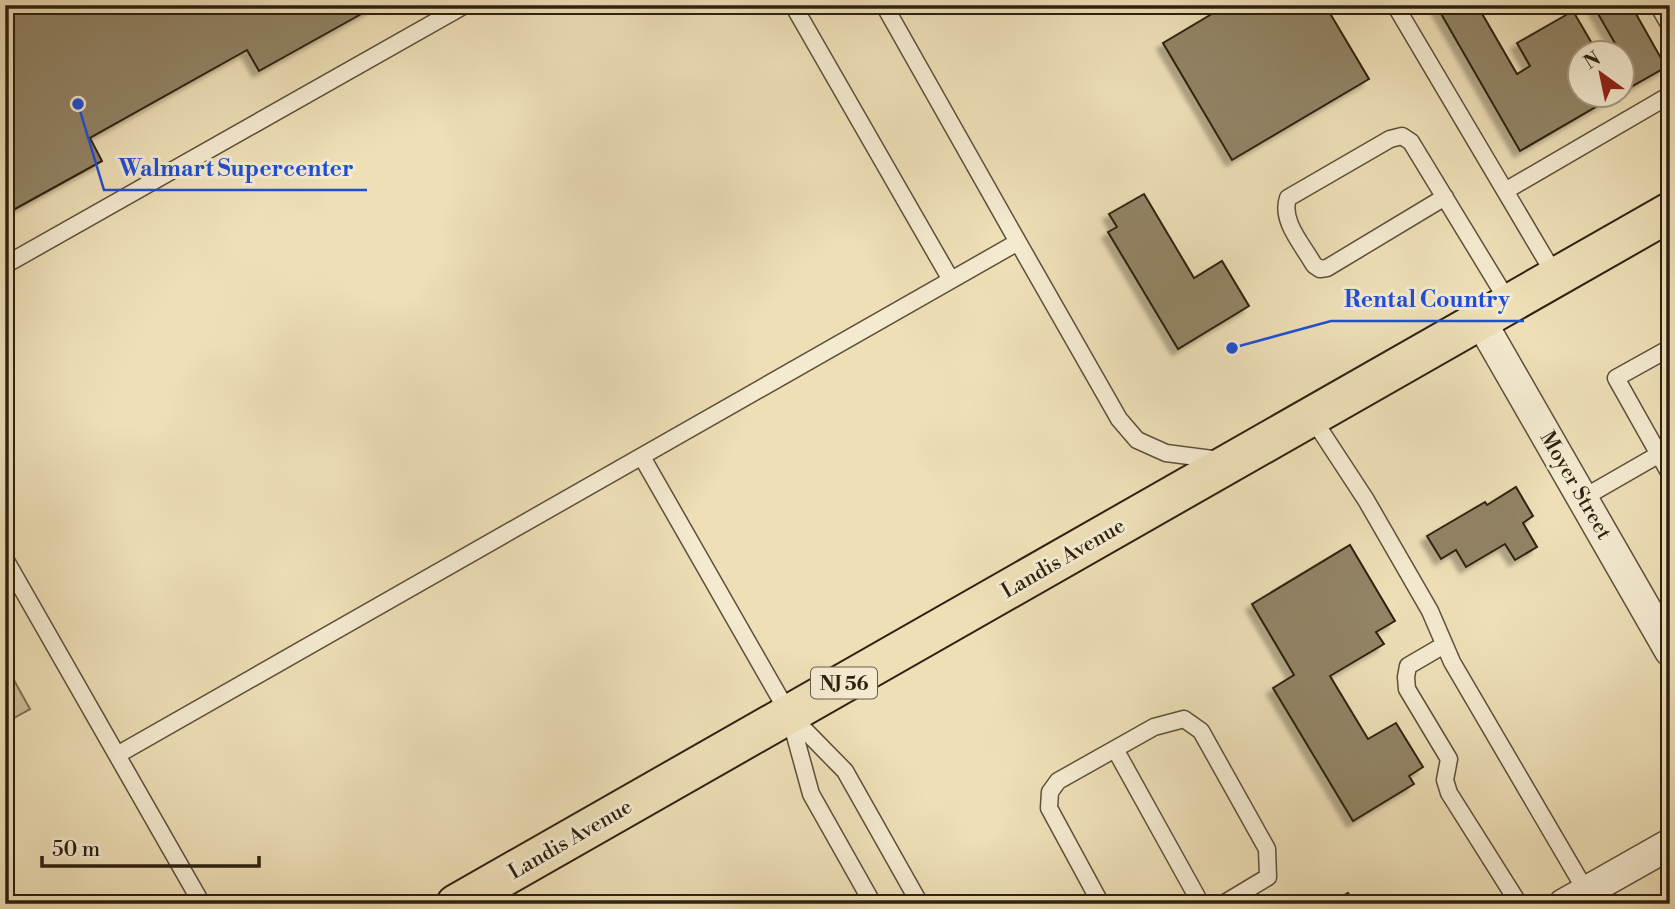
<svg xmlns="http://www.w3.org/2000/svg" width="1675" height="909" font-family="'Libre Bodoni',serif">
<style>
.green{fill:#cdbf9a;stroke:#7e7054;stroke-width:2}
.building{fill:#928466;stroke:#2e210f;stroke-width:2;filter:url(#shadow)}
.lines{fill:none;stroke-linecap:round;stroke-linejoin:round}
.service-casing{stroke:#5e5039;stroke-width:19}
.minor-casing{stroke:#5e5039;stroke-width:33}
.primary-casing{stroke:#2e210f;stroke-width:42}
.service{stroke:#f4ead0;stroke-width:16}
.minor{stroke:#f4ead0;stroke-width:30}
.primary{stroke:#eedfb7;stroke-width:38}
.labels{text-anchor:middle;stroke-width:6;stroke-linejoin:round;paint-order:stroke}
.shield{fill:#f4ead0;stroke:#695d49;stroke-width:2}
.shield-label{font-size:19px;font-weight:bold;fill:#2e210f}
.street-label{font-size:21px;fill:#2e210f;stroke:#f4ead0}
.leader{fill:none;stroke:#1d4ed8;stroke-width:2.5}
.callout-dot{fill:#1d4ed8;stroke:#f4ead0;stroke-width:2.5}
.callout-label{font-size:23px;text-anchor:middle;font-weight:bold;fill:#1d4ed8;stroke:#f4ead0;stroke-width:6;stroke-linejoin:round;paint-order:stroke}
</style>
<defs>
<filter id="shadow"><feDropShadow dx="-6" dy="6" stdDeviation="2" flood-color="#0004"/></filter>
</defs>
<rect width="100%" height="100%" fill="#eedfb7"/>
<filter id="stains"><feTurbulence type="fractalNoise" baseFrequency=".00286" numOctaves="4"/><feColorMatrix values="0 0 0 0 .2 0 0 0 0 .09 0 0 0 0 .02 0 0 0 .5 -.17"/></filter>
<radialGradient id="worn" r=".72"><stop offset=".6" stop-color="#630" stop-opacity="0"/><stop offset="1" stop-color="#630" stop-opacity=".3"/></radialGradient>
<!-- green -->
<path class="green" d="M5,664L30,709L5,723Z"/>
<!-- building -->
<path class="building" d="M5,5H370L372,8L259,71L247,50L90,138L102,161L6,214Z
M1227,5H1325L1369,79L1232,160L1163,43Z
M1436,5H1477L1517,74L1530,66L1517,43L1573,11L1597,52H1580V94H1618L1520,151Z
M1593,5H1631L1666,67L1622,92V52H1620Z
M1144,194L1194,278L1222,261L1249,306L1178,349L1108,232L1117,227L1109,214Z
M1516,487L1533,516L1523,523L1537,547L1515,560L1505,544L1466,567L1456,550L1441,559L1427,536L1485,502L1487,505Z
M1350,545L1395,621L1376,632L1384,644L1330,676L1368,739L1396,723L1423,767L1409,776L1414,784L1353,821L1273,688L1294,675L1252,604Z
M1348,893L1354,904H1330Z"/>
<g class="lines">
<!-- service casing -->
<g class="service-casing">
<path id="service" d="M793,5L951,280
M1395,5L1556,277
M1658,5L1670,26
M1505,191L1670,95
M1445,197L1327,268L1320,269L1314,265C1303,245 1280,221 1288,198L1390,139L1402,136L1411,142L1509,303
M1018,242L1119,419L1137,440L1166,453L1220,460
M5,265L465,5
M1670,348L1616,378L1670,474
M1311,416L1366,500L1430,611L1452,662L1586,891
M642,457L789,714L811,794L873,904
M1583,498L1670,448
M5,559L202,904
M1444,645L1408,666L1406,677L1407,689L1449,759L1445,780L1449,793L1519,904
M791,716L845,771L920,904
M1115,749L1201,904
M117,755L1018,242L884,5
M1101,904L1049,808L1050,792L1058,781L1154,727L1184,719L1201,731L1267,849L1268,877L1223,904"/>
</g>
<!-- minor casing -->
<g class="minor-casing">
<path id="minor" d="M1480,320L1670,651
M1564,904L1670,844"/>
</g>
<!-- primary casing -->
<g class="primary-casing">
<path id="primary" d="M456,904L1670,212"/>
</g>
<!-- service -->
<use href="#service" class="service"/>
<!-- minor -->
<use href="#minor" class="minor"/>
<!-- primary -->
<use href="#primary" class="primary"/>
</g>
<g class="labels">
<!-- shield labels -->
<rect class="shield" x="811" y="667.5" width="66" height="31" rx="5"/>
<g class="shield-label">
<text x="844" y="690">NJ 56</text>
</g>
<!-- street labels -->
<g class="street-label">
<text transform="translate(1576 485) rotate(60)" y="7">Moyer Street</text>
<text transform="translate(1063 558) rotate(-30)" y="7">Landis Avenue</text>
<text transform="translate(570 839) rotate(-30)" y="7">Landis Avenue</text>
</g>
</g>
<!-- callouts -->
<path class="leader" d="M78 104L104 190H367M1232 348L1331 321H1524"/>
<g class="callout-dot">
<circle cx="78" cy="104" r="7"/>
<circle cx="1232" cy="348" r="7"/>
</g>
<g class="callout-label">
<text x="236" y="176">Walmart Supercenter</text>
<text x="1427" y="307">Rental Country</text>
</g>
<!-- margin -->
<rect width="1675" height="909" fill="none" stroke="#eedfb7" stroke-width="28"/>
<rect x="7" y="7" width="1661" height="895" fill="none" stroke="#2e210f" stroke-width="3.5"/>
<rect x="14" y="14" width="1647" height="881" fill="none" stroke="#2e210f" stroke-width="2"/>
<!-- north arrow -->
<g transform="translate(1601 74) rotate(327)"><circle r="33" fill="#f4ead0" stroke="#a59a83" stroke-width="2"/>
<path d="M0-5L12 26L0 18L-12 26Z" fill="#8f2418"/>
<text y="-10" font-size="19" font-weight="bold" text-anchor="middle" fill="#2e210f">N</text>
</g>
<!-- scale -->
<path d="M42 856v10h217v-10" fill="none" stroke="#2e210f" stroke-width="3.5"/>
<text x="52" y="856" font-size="21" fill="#2e210f" stroke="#f4ead0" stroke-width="5" paint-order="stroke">50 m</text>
<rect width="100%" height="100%" filter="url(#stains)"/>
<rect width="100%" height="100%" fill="url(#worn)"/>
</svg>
